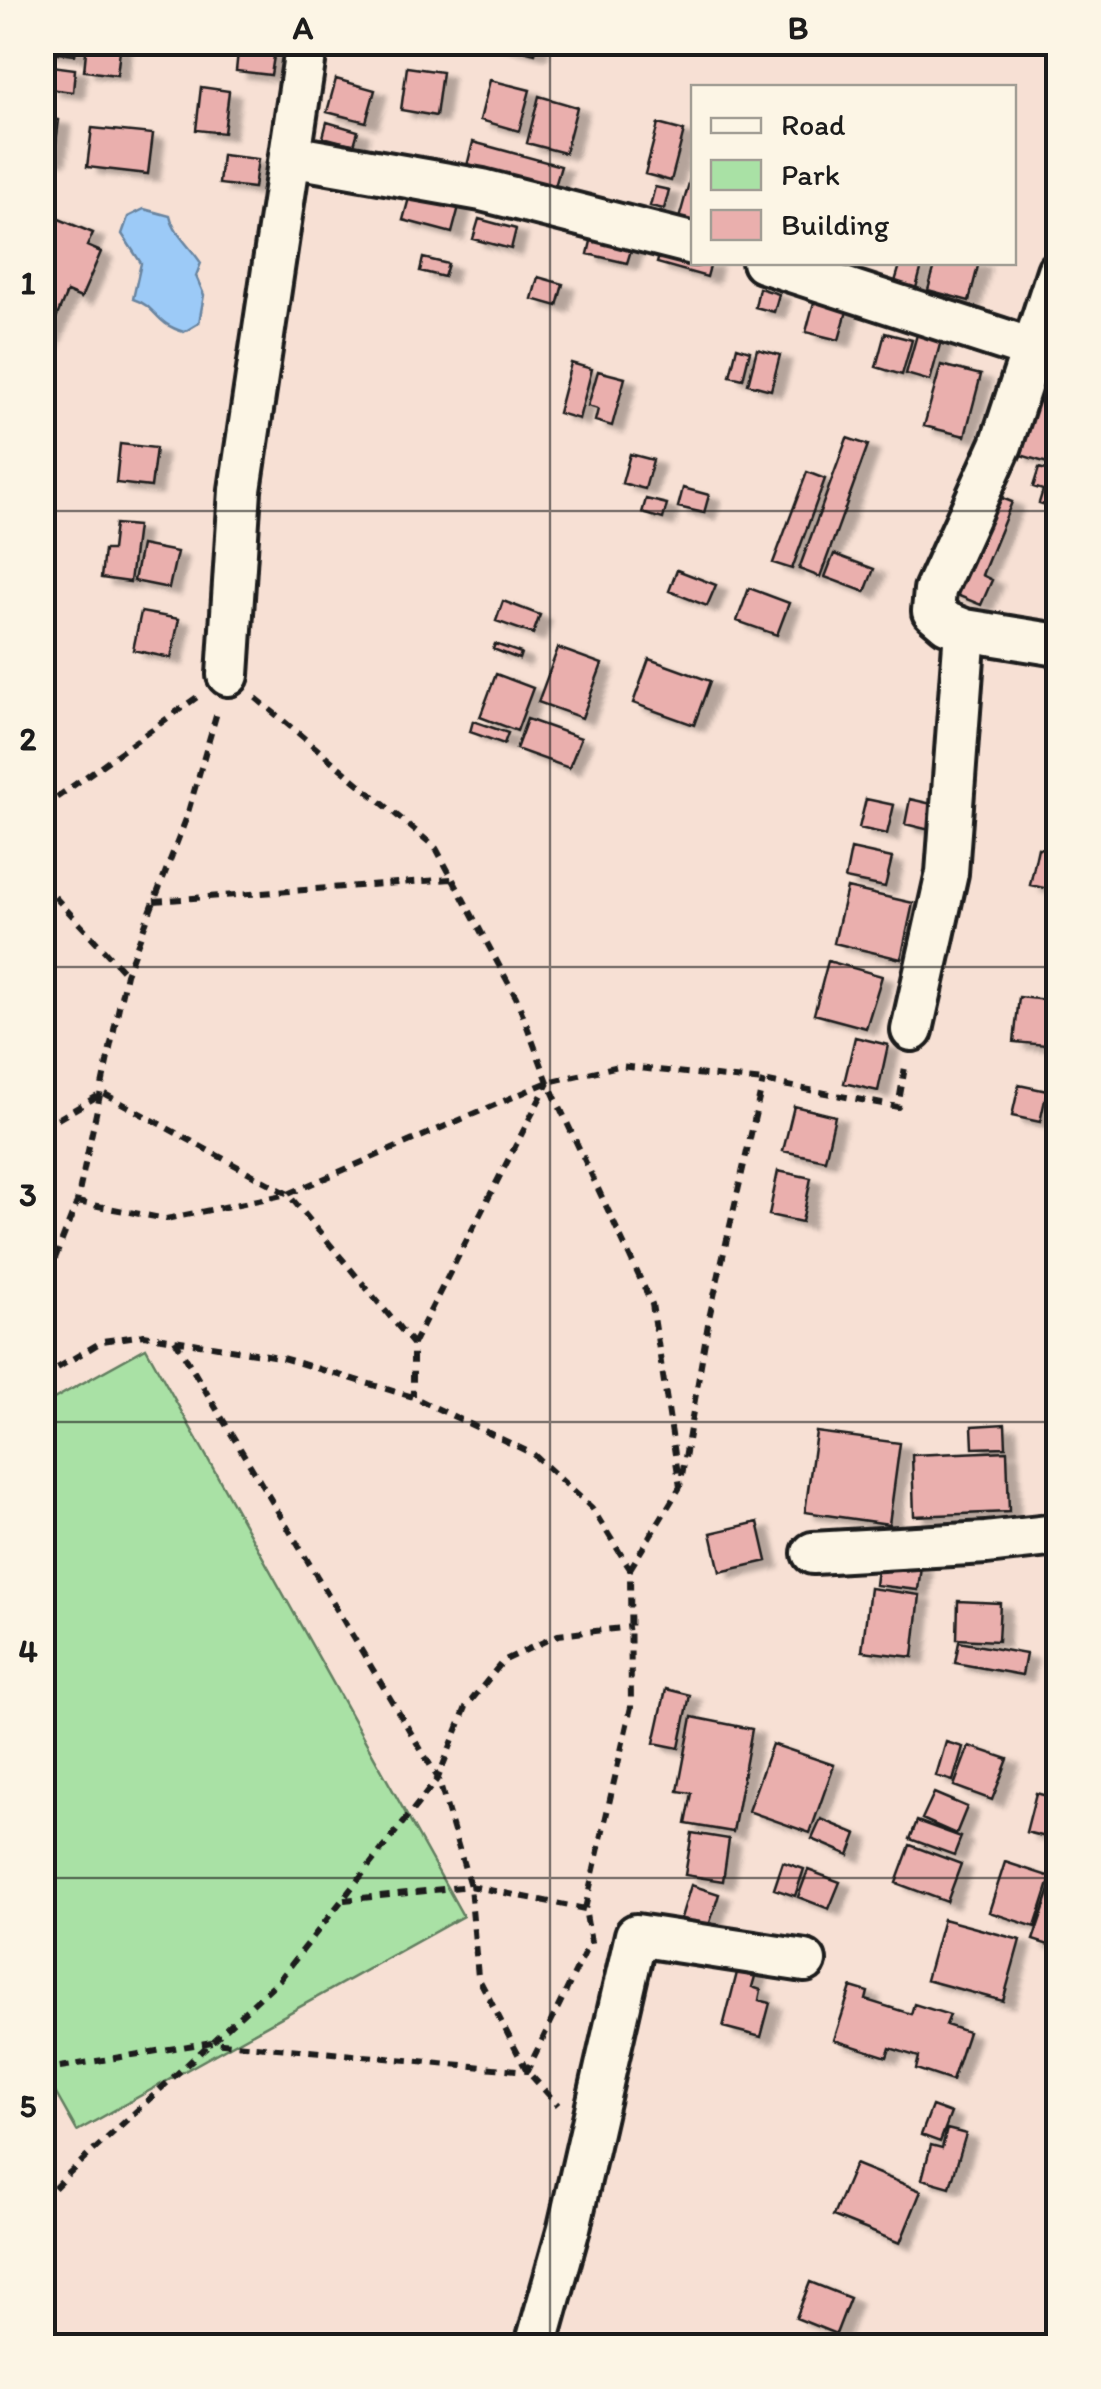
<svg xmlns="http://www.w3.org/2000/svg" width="1101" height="2389" font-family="Itim,sans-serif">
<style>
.green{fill:#a9e1a5;stroke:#627e60;stroke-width:2.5}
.water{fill:#9ccaf7;stroke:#69849f;stroke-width:2.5}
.building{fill:#eaafad;stroke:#1c1c1c;stroke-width:2.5;filter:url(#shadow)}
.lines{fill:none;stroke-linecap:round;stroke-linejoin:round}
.minor-casing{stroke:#1c1c1c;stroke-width:48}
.path{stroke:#1c1c1c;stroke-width:6;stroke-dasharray:10 8;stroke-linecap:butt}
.minor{stroke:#fcf5e5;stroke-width:40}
.grid{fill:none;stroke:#1c1c1c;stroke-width:2.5;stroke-opacity:0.55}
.neatline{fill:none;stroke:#1c1c1c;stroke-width:4}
.grid-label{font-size:32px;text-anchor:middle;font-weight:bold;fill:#1c1c1c}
</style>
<defs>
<filter id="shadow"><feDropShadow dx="11" dy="6" stdDeviation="2.5" flood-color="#0004"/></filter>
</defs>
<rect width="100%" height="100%" fill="#f7e0d4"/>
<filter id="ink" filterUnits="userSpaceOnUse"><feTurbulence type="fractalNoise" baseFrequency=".01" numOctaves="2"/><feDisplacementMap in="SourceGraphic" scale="20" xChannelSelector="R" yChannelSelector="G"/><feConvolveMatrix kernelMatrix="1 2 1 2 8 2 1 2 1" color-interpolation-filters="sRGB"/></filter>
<g filter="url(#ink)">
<!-- green -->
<path class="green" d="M146,1348L463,1916L77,2131L42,2069L43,1405Z"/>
<!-- water -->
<path class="water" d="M144,209L170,216C174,234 191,247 201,263L196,276L204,295L199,323L184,332C153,323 158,307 133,299L141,263L122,234L128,217Z"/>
<!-- building -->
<path class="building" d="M42,42H77L75,55L42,51Z
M87,42H121L117,75L84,71Z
M239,42L276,44L271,75L236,71Z
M491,42H538L535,53Z
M52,66L75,69L73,92L49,89Z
M407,67L442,72L436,116L401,110Z
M336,79L375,90L366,122L327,112Z
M490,80L530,90L519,131L480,120Z
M201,87L229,91L224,133L196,130Z
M539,96L577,107L565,153L527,143Z
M42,118L59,120L54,158L42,157Z
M327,122L358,131L354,145L323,137Z
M658,124L684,131L671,181L645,174Z
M92,128L153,134L148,174L87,167Z
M473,142L561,166L553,193L466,170Z
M222,155L258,159L254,188L219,184Z
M694,165V230L677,226Z
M412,187L461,199L452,233L403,220Z
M655,187L669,190L664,209L650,206Z
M42,212L93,233L87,246L101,252L81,298L67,292L42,352Z
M479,219L516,229L511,249L473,239Z
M592,237L632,247L627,263L588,254Z
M662,245L694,262H711L707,277L657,263Z
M423,258L448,264L444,277L420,271Z
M901,262H923L916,288L895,282Z
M936,262H979L969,301L928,290Z
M538,277L563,284L557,306L532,299Z
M759,288L779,294L774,312L755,307Z
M814,302L847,311L839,340L806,332Z
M918,331L942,337L930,381L906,374Z
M885,333L912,340L902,375L876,367Z
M737,347L750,351L743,379L730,376Z
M757,349L780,355L771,390L748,384Z
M571,363L592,369L579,419L558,413Z
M941,365L981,375L965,436L924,426Z
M598,371L625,378L612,426L595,421L598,409L588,406Z
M1032,399L1058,407V466L1017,454Z
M847,438L868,445L820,577L799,569Z
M120,444L156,448L151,487L116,483Z
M630,454L653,460L645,489L622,483Z
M1039,468L1058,473V509L1039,503L1043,490L1033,487Z
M807,472L825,479L792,569L773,563Z
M683,488L709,495L704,513L678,507Z
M987,492L1012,502L982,575L992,580L981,605L947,591Z
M646,499L667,504L663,519L642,513Z
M115,524L137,526L130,582L101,578L104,550H112Z
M141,545L177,552L169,588L134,581Z
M834,554L874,569L865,592L825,577Z
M677,570L716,585L707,606L669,591Z
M749,588L789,603L777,635L737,621Z
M503,601L540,615L533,634L496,621Z
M141,612L179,619L171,658L133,650Z
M495,644L521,653L519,659L493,649Z
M558,648L602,664L582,718L538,702Z
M649,659L710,681L694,725L633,703Z
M496,674L533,688L517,731L480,717Z
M527,719L581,738L569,768L516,749Z
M473,721L508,733L504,744L470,732Z
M1057,795H1058V891L1030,885L1038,848L1046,849Z
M866,799L894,805L887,834L859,828Z
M910,799L936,805L930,830L905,824Z
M851,849L892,858L885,887L845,879Z
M847,888L913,903L901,959L834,943Z
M828,961L882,976L866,1028L814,1014Z
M1019,997L1058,1001L1056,1046L1014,1042Z
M855,1037L888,1045L878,1091L844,1083Z
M1019,1085L1047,1091L1040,1122L1012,1116Z
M794,1106L835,1116L825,1160L783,1151Z
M778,1171L811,1178L802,1222L769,1215Z
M1005,1424L1006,1447L973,1448L972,1426Z
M816,1432L900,1443L889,1524L805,1512Z
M1049,1449H1058V1467L1050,1468Z
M1007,1451L1009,1512L914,1516L912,1455Z
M758,1522L767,1561L720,1572L711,1533Z
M878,1561L921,1566L918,1590L875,1585Z
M870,1588L920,1595L913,1657L862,1651Z
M958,1601L1000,1603L998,1641L957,1639Z
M959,1642L1026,1654L1022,1675L955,1663Z
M666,1689L690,1695L679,1748L654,1743Z
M692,1717L752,1729L733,1832L686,1824L692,1793L678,1791Z
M946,1742L963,1747L953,1781L936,1776Z
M772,1744L834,1765L810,1833L748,1811Z
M969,1746L1008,1759L992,1800L954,1786Z
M934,1793L967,1807L956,1834L922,1819Z
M1036,1793L1058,1799V1840L1026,1832Z
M821,1819L857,1834L849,1855L812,1839Z
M917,1821L961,1837L954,1855L910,1839Z
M692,1833L729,1839L723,1881L685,1875Z
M910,1845L961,1864L947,1902L896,1883Z
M783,1862L804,1869L795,1896L774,1889Z
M1005,1862L1051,1877L1035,1927L989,1912Z
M808,1870L840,1882L829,1909L798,1897Z
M1054,1878L1058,1879V1948L1033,1940Z
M691,1885L719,1894L708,1929L680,1921Z
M943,1919L1020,1940L1003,2001L926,1980Z
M738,1969L756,1973L752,1987L761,1990L759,2000L770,2003L761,2037L723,2027Z
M851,1987L868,1992L866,2000L911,2014L914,2004L950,2015L946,2025L968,2032L952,2081L916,2069L919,2057L890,2048L887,2057L834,2040Z
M932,2106L951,2113L940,2142L921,2135Z
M947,2129L966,2134L950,2187L922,2179L931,2145L942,2148Z
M855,2164L921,2191L900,2243L833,2216Z
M810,2282L850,2298L836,2334L796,2318Z"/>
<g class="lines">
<!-- minor casing -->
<g class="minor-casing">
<path id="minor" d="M290,156L482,190L694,244
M763,262L1035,350
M965,630L947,623L933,611L935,590L1001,445L1058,271
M228,675L240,490L307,42
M912,1030L947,873L965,630L1058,645
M813,1553L986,1543L1058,1535
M536,2346L569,2228L636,1935L805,1961"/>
</g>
<!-- path -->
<path class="path" d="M256,698L436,848L516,997L548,1082L652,1304L680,1487
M42,808L200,695
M42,883L126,974
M154,901L452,879
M42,1128L103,1093L288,1194L413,1344V1396
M77,1202L166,1219L288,1194L548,1082L619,1066L763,1081L898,1107L905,1067
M42,1292L77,1202L126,974L186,819L218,709
M175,1340L438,1778L470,1886L478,1977L527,2071L558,2105
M413,1344L548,1083
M42,1377L103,1341L144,1335L279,1357L413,1397L533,1454L592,1508L630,1569L631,1707L585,1909L592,1948
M630,1569L680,1487L709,1318L763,1081
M344,1900L470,1886L585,1909
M42,2070L212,2042L527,2071L589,1944
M42,2201L68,2174L280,1979L438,1778L466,1707L503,1661L558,1635L631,1627"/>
<!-- minor -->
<use href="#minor" class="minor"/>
</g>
</g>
<!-- grid -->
<path class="grid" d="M550,42V2346M42,511H1058M42,967H1058M42,1422H1058M42,1878H1058"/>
<!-- margin -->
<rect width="1101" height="2389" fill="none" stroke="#fcf5e5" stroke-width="110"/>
<!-- legend -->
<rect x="691" y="85" width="325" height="180" fill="#fcf5e5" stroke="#a29e95" stroke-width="2.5"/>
<rect x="711" y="118" width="50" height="15" fill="#fcf5e5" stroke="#a29e95" stroke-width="2.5"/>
<text x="781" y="135" font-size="30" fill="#1c1c1c">Road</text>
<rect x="711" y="160" width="50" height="30" fill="#a9e1a5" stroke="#a29e95" stroke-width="2.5"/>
<text x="781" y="185" font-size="30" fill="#1c1c1c">Park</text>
<rect x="711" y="210" width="50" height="30" fill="#eaafad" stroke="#a29e95" stroke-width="2.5"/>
<text x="781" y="235" font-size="30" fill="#1c1c1c">Building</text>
<rect x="55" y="55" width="991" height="2279" class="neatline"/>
<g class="grid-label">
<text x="303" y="39">A</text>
<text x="798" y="39">B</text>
<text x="28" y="294">1</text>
<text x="28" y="750">2</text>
<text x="28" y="1206">3</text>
<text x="28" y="1662">4</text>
<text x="28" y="2117">5</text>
</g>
</svg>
